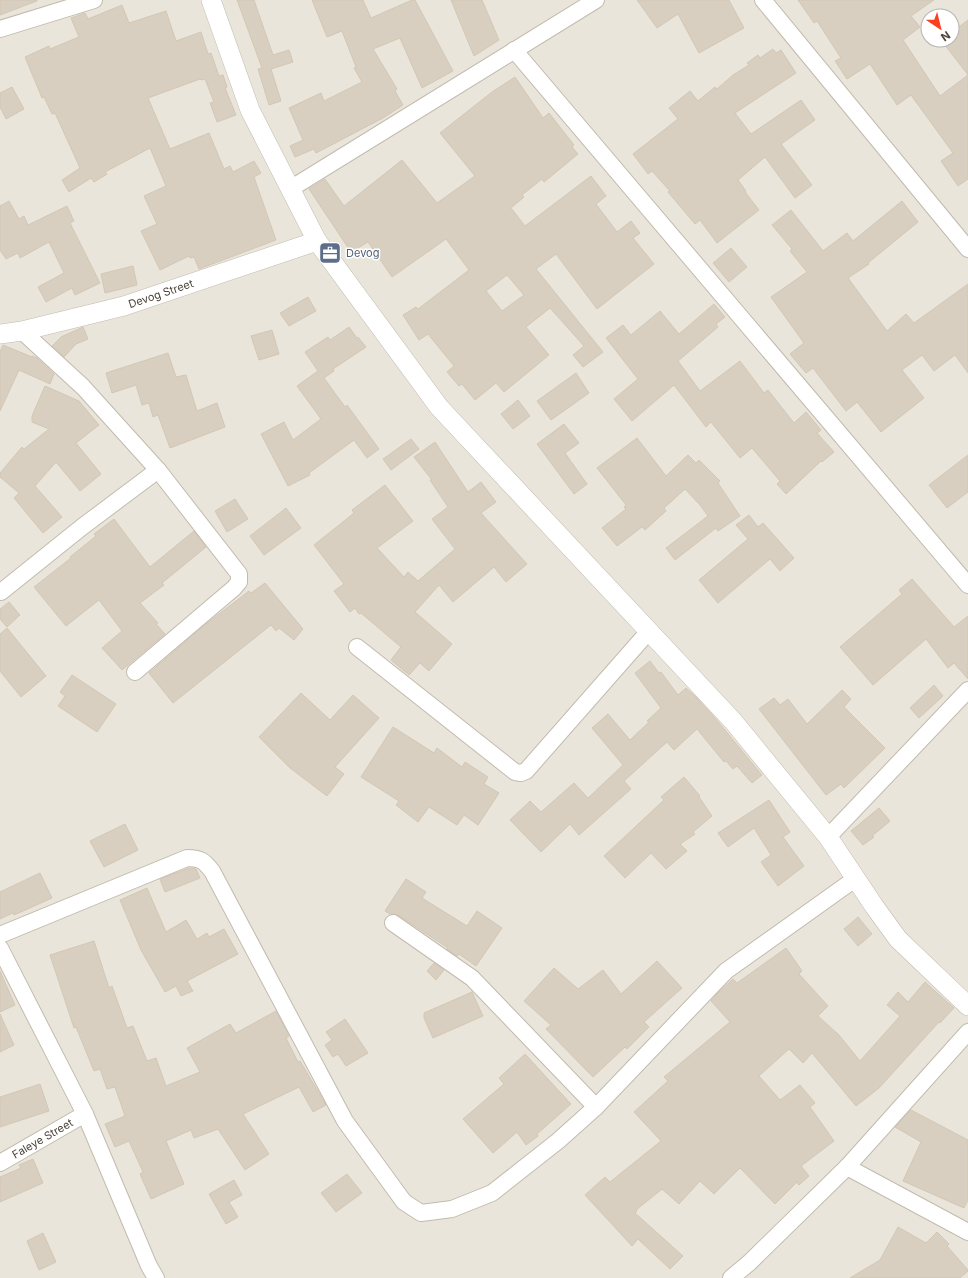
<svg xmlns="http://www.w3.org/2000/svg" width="968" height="1278" font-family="Inter,sans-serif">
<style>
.residential{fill:#eae5da;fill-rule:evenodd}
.building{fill:#d8cfc1;stroke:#d3c7b4;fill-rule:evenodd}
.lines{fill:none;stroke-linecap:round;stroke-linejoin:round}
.minor-casing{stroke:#c2bbae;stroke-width:18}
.tertiary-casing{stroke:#c2bbae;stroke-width:20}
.minor{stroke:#fff;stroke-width:16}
.tertiary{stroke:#fff;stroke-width:19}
.labels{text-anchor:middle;stroke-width:3;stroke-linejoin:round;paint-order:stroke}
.service-label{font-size:11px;fill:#4e5e75;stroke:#fff;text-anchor:start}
.street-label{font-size:11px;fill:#4b4439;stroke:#fff}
</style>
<rect width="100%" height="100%" fill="#f6f3ec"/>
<!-- residential -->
<path class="residential" d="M0,0H968V1278H0ZM928,16H952V40H928Z"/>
<!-- building -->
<path class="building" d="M0,0H37V1L0,15Z
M237,0H254L273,55L289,50L293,62L271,69L281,101L269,105L258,69L262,68Z
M312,0H363L371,18L412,0H415L453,71L422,88L400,38L373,49L397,89L395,91L403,105L383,118L316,153L314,149L295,157L290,146L303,140L289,108L321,93L324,101L362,82L354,68L356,67L342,31L327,37Z
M451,0H482L499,40L474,56Z
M637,0H729L744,28L699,53L678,14L657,28Z
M798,0H934L911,16L920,27L903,40L940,96L968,75V179L958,186L941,161L953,153L911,95L897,105L870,64L847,79L835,61L841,58L817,21L814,23Z
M122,5L129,23L166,11L176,41L201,32L208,54L211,53L219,76L223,75L227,87L225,88L236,115L217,122L210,103L214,102L205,79L201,80L200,79L148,98L170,149L209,133L224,169L230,166L233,172L254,161L261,173L254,177L276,240L199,269L194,257L190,258L189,256L160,270L141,231L157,224L144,196L166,186L150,148L105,172L107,174L94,182L91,178L69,192L62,180L80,168L55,113L52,114L44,97L42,98L25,57L49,46L50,49L79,37L71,18L85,13L88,19Z
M968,20V75L941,40H952V32Z
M773,49L776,53L781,50L796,73L735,113L751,134L801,100L815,120L781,144L812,185L795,198L765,157L738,180L746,191L745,192L759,210L717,243L700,220L695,224L668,192L670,191L652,171L648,174L633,154L678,119L669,108L690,91L698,101L715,87L717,89L733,75L749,65L747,63L758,55L760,58Z
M515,77L543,118L549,113L574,145L572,147L578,154L544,182L542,179L522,195L524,197L511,208L525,226L591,176L606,196L596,204L617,232L631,221L640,233L633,238L654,264L597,309L556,254L536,269L603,352L583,367L573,355L584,346L550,308L526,327L549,355L504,392L496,383L475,400L462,384L459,386L447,372L454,366L428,334L419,340L403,315L416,307L418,309L469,270L446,239L392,277L368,242L351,252L309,189L325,179L344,206L402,160L437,203L475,176L440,133L492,92ZM507,275L524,295L502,311L486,291Z
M12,87L24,109L6,119L0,107V93Z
M9,201L19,219L24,216L28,225L67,206L74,221L70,223L100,283L75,295L72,288L46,302L38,287L64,273L49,242L20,258L18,253L6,259L0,250V206Z
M902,201L918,222L868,263L869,264L848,278L887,331L906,314L914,323L968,284V373L955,355L934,371L922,355L902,370L924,398L881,432L857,402L846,411L813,368L806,373L790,354L804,343L771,297L807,272L790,251L792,249L772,225L791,210L823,251L847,233L853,241Z
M731,248L747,267L729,282L713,263Z
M133,266L137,285L105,293L101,274Z
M308,297L316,311L289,326L280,313Z
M714,304L725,317L716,324L718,327L678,361L700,391L740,361L764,393L768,390L794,423L806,412L821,430L817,433L834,452L822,462L821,461L786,494L777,484L780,481L752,448L740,458L711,422L706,427L674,385L632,421L614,399L638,379L606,338L623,325L631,335L660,311L679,334Z
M83,327L88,339L76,344L64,357L52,346L61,337Z
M349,327L357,338L358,337L366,347L333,369L334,371L324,378L345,407L347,405L379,449L367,458L354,440L309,473L310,475L288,486L261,434L284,422L293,440L321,419L297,386L318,371L305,352L328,337L330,340Z
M272,330L279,354L259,360L251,336Z
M3,345L32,357V356L37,358L54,374L50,384L19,370L0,411V352Z
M168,353L176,377L186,375L197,411L217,403L225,427L170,448L158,415L153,417L149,403L142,405L136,385L112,393L106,373Z
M576,373L589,393L551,420L537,401Z
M45,386L79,401L99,425L76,443L101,474L80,491L56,462L35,486L62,517L43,533L14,498L19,493L0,477V473L22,447L24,449L49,429L32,422V416Z
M518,400L530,416L513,429L501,414Z
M564,424L579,443L565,453L587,484L574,494L537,444Z
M637,438L666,476L688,455L696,463L699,460L720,481L718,483L740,516L718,531L716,528L675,560L666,548L708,516L700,505L685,489L664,508L666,511L645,530L642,527L617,546L602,528L626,509L624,507L626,505L597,468Z
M411,439L419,449L391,470L383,459Z
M435,442L468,492L481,482L496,502L481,513L527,564L506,582L494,567L453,602L439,585L415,612L452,644L429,671L420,663L409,675L391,660L401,647L361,613L359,614L355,608L350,612L334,591L344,584L314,545L354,513L352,510L385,485L413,521L377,548L404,577L408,572L418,581L455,549L432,519L448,507L430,480H432L414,457Z
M968,455V492L947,508L929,485Z
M235,499L248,519L227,532L215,511Z
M286,508L301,528L264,555L250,536Z
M749,515L758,527L763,523L794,558L780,571L770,559L718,603L699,580L748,539L736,525Z
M114,519L150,567L194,531L206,547L162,583L164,585L140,603L158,623L156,624L165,634L122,670L102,648L122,631L99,600L66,626L34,587L71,558L70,557L96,536L94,534Z
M912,579L954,627L968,616V679L954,663L948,668L926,639L873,685L840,647L902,594L899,590Z
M265,583L303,629L294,640L279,628L276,631L271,625L173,703L149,673L202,627L249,591L251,593Z
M9,602L20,615L7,627L0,619V609Z
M7,628L46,676L21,697L0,671V634Z
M650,661L659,673L661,672L678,695L686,688L696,697L715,718L762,775L752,783L737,766L733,769L726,761L724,762L697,729L674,750L667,742L624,781L631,789L579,835L570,824L541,852L510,820L530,801L541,812L574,783L588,798L623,765L592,728L608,714L630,740L649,722L647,721L661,708L635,673Z
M72,675L116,704L97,732L58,706L65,696L60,692Z
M934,685L943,696L919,718L910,708Z
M842,690L851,699L844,707L885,748L844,788L841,784L826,795L759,709L774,698L780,705L788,699L807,724Z
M301,693L330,720L353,695L379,718L335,767L344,774L327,796L290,768L259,737Z
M393,727L434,753L437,748L462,767L465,762L488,777L484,784L499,793L478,825L464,815L457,825L429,807L418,822L396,805L399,801L361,777Z
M684,777L700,796L699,797L712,816L693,832L695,834L680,844L687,851L666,869L651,853L625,878L604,856L664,800L661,797Z
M769,800L790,832L783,837L804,866L778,886L761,862L771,855L754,828L728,847L718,833Z
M879,808L890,821L872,836L874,837L863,845L851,831Z
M125,824L138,850L104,867L90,841Z
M189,868L196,869L200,878L165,892L160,879Z
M40,873L52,898L14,915L13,913L0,919V892Z
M406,879L426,892L422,898L467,926L477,911L502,928L476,966L459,954L457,956L447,949L448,948L398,915L394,914H390L385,911Z
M147,888L166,932L186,920L197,939L207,933L209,937L224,929L238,954L187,981L193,991L181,996L176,986L165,992L141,950L120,900Z
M858,917L872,934L858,946L844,929Z
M94,941L109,988L112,986L127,1028L133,1026L147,1061L156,1058L166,1086L200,1072L187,1048L230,1024L236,1033L276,1011L289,1036L286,1038L298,1062L300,1061L326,1105L313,1112L299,1087L243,1114L269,1154L245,1170L218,1129L194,1138L191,1130L166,1141L184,1184L151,1199L140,1174L143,1172L129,1141L115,1147L105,1124L125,1116L115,1087L107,1089L100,1069L94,1071L76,1027L74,1028L50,955Z
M786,948L802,971L799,974L828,1006L818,1016L839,1035L860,1061L900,1016L887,1005L898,992L908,1002L925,982L954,1008L940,1023L939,1022L879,1088L856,1106L812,1053L803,1063L789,1049L759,1076L780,1100L800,1085L815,1103L810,1107L834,1141L801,1166L809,1176L799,1185L797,1182L775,1204L740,1168L714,1194L700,1181L679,1204L662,1189L636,1210L637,1211L635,1213L683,1256L670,1269L638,1239L632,1246L585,1195L605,1177L610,1182L661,1141L634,1112L668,1081L664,1077L730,1022L711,1001L717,994L733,979L737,983Z
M657,961L682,988L644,1022L649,1027L627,1049L625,1047L593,1077L546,1029L551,1025L524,1001L554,968L578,989L603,970L621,994Z
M434,963L444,970L436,980L427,971Z
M0,971L15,1005L0,1012Z
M472,992L483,1016L433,1038L424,1018V1013Z
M0,1014L14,1045L0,1052Z
M345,1019L368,1053L346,1066L338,1054L333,1057L325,1045L332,1040L326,1032Z
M525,1054L571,1104L537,1134L538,1136L526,1145L517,1132L493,1153L463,1119L504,1084L499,1078Z
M40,1084L49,1111L0,1127V1097Z
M911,1110L968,1140V1200L964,1208L903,1181L921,1142L895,1127Z
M33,1159L43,1183L0,1202V1177L21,1168L19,1165Z
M347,1174L362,1193L336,1212L321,1193Z
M234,1180L242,1195L229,1202L238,1217L226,1224L209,1194Z
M898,1227L926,1243L937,1232L949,1244L947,1246L968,1270V1271L960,1278H850L880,1260Z
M43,1233L56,1262L39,1270L27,1241Z"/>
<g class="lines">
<!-- minor casing -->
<g class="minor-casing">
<g id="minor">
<path d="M763,0L968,249"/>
<path d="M0,29L94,0"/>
<path d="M514,50L968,585"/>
<path d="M290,189L596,0"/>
<path d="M22,331L83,387L158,470L239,574V582L234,588L135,672"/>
<path d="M1,592L82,527L158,470"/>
<path d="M357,647L515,772L521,773L526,771L649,631"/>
<path d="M828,837L968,690"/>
<path d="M393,923L472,978L596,1107"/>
<path d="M0,935L187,858C201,858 204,861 212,871L345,1121L404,1202L421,1213L452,1209L492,1193L558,1141L596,1107L726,971L855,879"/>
<path d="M0,948L85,1114L149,1266L156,1278"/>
<path id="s1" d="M0,1163L85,1114"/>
<path d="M847,1167L968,1232"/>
<path d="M731,1278L749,1263L847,1167L968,1032"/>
</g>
</g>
<!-- tertiary casing -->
<g class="tertiary-casing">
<g id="tertiary">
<path d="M211,0L250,110L317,241L439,407L733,721L828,837L874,906L898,939L968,1006"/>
<path id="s2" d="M0,334L22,331L124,306L317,241"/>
</g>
</g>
<!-- minor -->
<use href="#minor" class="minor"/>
<!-- tertiary -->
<use href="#tertiary" class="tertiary"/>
</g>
<!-- icons -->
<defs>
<g id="office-square" transform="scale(1.15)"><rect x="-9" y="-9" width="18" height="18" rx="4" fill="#5c6f8a" stroke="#fff"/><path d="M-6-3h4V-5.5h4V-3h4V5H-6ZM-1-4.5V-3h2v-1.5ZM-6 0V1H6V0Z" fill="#fff"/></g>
</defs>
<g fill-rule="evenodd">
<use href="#office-square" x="330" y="253"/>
</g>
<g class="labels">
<!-- service labels -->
<g class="service-label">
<text x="346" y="257">Devog</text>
</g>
<!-- street labels -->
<g class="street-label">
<text dy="4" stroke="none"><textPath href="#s2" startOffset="166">Devog Street</textPath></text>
<text dy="4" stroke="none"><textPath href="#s1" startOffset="49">Faleye Street</textPath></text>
</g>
</g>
<!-- north arrow -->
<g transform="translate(940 28) rotate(145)"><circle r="19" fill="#ffffff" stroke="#b7b4b0"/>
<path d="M0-3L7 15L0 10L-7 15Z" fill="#fc3f1d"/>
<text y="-6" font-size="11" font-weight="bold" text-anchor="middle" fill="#4b4439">N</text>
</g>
</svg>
